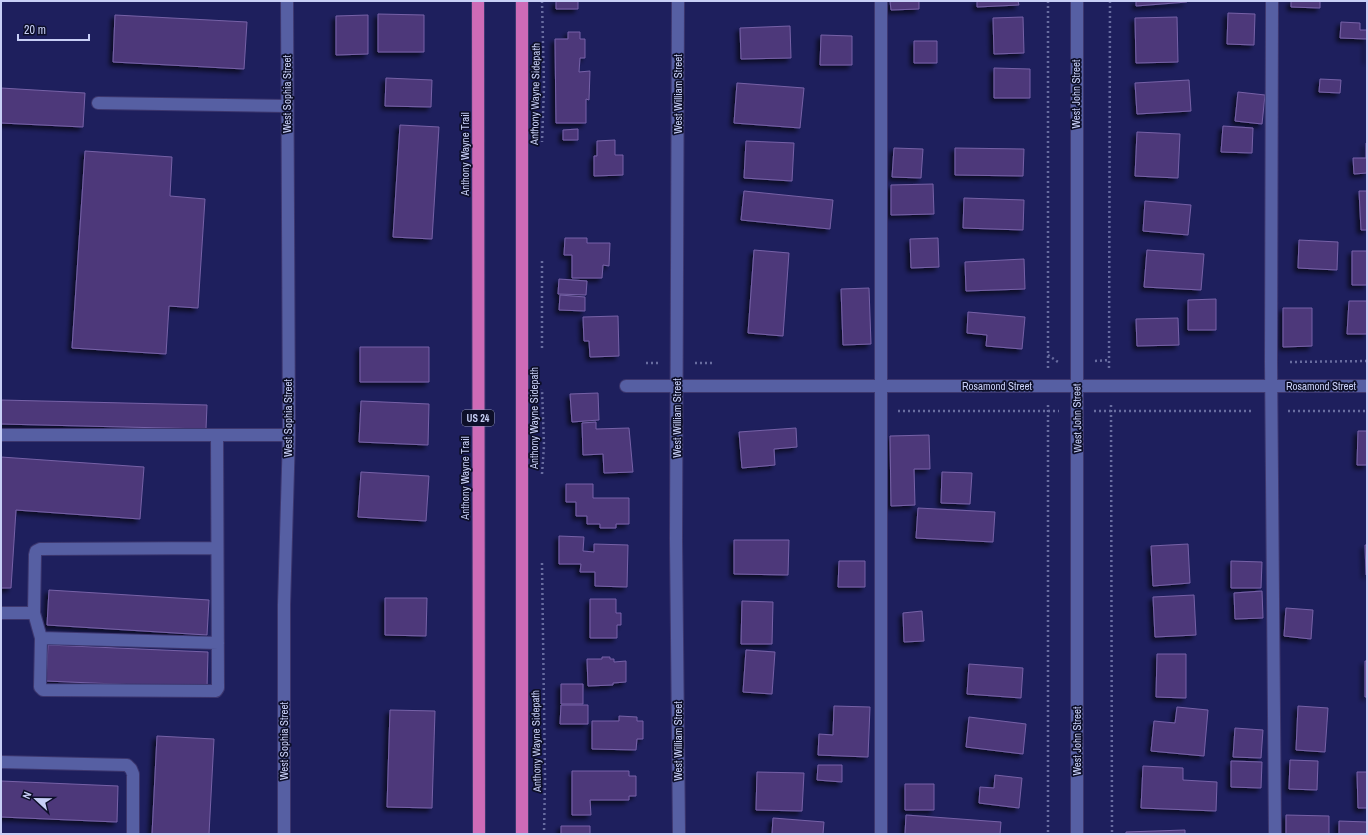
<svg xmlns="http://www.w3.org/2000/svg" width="1368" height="835" font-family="'Archivo Narrow',sans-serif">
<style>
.building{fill:#4e397a;stroke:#7661a7;filter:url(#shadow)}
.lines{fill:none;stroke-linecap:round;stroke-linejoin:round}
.minor-casing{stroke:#3d376f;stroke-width:14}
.highway-casing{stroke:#3d376f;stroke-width:14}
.path{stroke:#686ca0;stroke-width:2.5;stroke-dasharray:2 3;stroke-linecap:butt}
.minor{stroke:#565fa3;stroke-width:12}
.highway{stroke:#ce6bb7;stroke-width:12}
.labels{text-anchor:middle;stroke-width:3.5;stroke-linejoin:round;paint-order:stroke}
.shield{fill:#0d0f29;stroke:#9095b8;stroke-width:1}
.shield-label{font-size:10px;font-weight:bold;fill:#c8cff6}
.street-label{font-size:11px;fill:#c8cff6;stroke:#0d0f29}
</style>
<defs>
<filter id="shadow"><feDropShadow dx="-3.5" dy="3.5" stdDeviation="2" flood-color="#0009"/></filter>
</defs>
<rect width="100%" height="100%" fill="#1e1f5d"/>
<!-- building -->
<path class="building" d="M556,1H578V9H556Z
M890,1H919V9L891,10Z
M977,1H1018L1019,5L977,7Z
M1136,1H1187V2L1136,6Z
M1291,1H1320V8L1291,7Z
M1228,13L1255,14L1254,45L1227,44Z
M378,14L424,15V52H378Z
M115,15L247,22L244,69L113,62Z
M368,15V54L336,55V16Z
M1023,17L1024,53L994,54L993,18Z
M1177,17L1178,62L1136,63L1135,18Z
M1341,22L1360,23V30H1367V61V39L1340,38Z
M790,26L791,58L741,59L740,28Z
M568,32H580V39H585V58H580L579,72L590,71L589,100L586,99V123H556L555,39H568Z
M821,35L852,36V65H820Z
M914,41H937V63H914Z
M994,68L1030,69V98H994Z
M386,78L432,80L431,107L385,106Z
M1320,79L1341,80L1340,93L1319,92Z
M1189,80L1191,111L1137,114L1135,83Z
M737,83L804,88L800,128L734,123Z
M1,88L85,93L83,127L1,123Z
M1238,92L1265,95L1262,124L1235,121Z
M400,125L439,127L432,239L393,237Z
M1223,126L1253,128L1252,153L1221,152Z
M578,129V140H563V130Z
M1137,132L1180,134L1178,178L1135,176Z
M615,140V155H623V175L594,176V156H597V141Z
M746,141L794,143L792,181L744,178Z
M1366,143H1367V173L1354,174L1353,158H1366Z
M894,148L923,149L921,178L892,177Z
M955,148L1024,149L1023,176L955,175Z
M85,151L172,157L170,196L205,199L198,308L169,306L166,354L72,348Z
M933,184L934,214L891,215V185Z
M744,191L833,200L830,229L741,220Z
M1359,191H1367V230H1361Z
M964,198L1024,200L1023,230L963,228Z
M1145,201L1191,205L1188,235L1143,231Z
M565,238H587V243H610L609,266L603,265L602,278H572V255H564Z
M938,238L939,267L911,268L910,239Z
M1299,240L1338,242L1337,270L1298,268Z
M754,250L789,253L783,336L748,333Z
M1147,250L1204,254L1201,290L1144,287Z
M1352,251H1367V285H1352Z
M1024,259L1025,289L966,291L965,262Z
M559,279L587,281L586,295L558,294Z
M869,288L871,344L843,345L841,289Z
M560,295L585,297V311L559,310Z
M1216,299V330H1188V300Z
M1349,301H1367V334H1347Z
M1283,308H1312V346L1283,347Z
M968,312L1025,317L1022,349L986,346L987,335L967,333Z
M618,316L619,356L590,357L589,341H584L583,317Z
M1178,318L1179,345L1137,346L1136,319Z
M360,347H429V382H360Z
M598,393L599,420L572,422L570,394Z
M1,400L207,405L206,429L1,424Z
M361,401L429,404L428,445L359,442Z
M596,422V429L629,428L633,472L604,473L603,454L583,455L582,423Z
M796,428L797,447L774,449L775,465L742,468L739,432Z
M1358,431H1367V465H1357Z
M929,435L930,469H914L915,505L891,506L890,436Z
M1,457L144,467L140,519L16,510L11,588H1Z
M361,472L429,476L426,521L358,517Z
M942,472L972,473L970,504L941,503Z
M566,484H593V498H629V524H616V528H600V524H587V516H576V502H566Z
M918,508L995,512L993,542L916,538Z
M559,536L584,537L583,551L594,552V544L628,545L627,587L595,586V572H580L581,564H559Z
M734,540H789L788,575L734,574Z
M1188,544L1190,583L1153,586L1151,546Z
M1365,545H1367V575H1366Z
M839,561H865V587H838Z
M1231,561L1262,562L1261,588H1231Z
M49,590L209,600L207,635L47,625Z
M1262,591L1263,618L1235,619L1234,593Z
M1194,595L1196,635L1155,637L1153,597Z
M385,598H427L426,636L385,635Z
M590,599H616V613H621V625H617V638H590Z
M742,601L773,602L772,644H741Z
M1286,608L1313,610L1311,639L1284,636Z
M922,611L924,641L904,642L903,613Z
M48,645L208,652L207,688L46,681Z
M746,650L775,652L772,694L743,692Z
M1157,654H1186V698L1156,697Z
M602,657H610V659H614V662L626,661V682L613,683V685L588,686L587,659H602Z
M1365,661H1367V697H1365Z
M969,664L1023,668L1021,698L967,694Z
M561,684H583V704H561Z
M561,705H588V724H560Z
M834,706L870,707L868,757L818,755L819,734L833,735Z
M1298,706L1328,708L1325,752L1296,750Z
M1177,707L1208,710L1204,756L1151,751L1154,721L1175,723Z
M390,710L435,711L432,808L387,807Z
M619,716L637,717V721H643V739H637L636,750L592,749V721H619Z
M969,717L1026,724L1023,754L966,747Z
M1235,728L1263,730L1261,758L1233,757Z
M157,736L214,739L209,834H152Z
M1290,760L1318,761L1317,790L1289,789Z
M1231,761L1262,762L1261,788L1231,787Z
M818,765H842V782L817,780Z
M1143,766L1183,768V780L1217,782L1216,811L1141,808Z
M572,771H629V776H636V796H629V800H590L591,815H572Z
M757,772L804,773L802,811L756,810Z
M1357,772H1367V808H1358Z
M995,775L1022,778L1019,808L979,803L980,787L994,788Z
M1,781L118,786L117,822L1,817Z
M905,784H934V810H905Z
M906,815L1001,822L1000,834H905Z
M1286,815L1329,816V834H1286Z
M773,818L824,822L823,834H772Z
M1339,821L1367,822V834H1339Z
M561,826H590V834H561Z
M1185,830V834H1126V832Z"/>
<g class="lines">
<!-- minor casing -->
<g class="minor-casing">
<path id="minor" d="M678,1L676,540L679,834
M881,1V834
M1077,1V834
M1272,1L1271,362L1275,834
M98,103L287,106
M626,386H1367
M1,435H217
M1,613H34L41,638L218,643
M34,613L35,555L36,551L40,549L217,548
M41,638L40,687L43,690L216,691L218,688L217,435H289
M1,762L127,765L131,769L133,774V834
M284,834V605L289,435L287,1"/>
</g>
<!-- highway casing -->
<g class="highway-casing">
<path id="highway" d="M478,1L479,834
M522,834V1"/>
</g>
<!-- path -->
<path class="path" d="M542,1L544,87L542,142
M542,261V348
M1048,355L1058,362
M1095,361L1109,360
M1290,362L1367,361
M646,363H660
M695,363H712
M1048,368V1
M1109,368L1110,1
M1048,405V834
M1111,405L1112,834
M898,411H1059
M1094,411H1253
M1288,411H1367
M542,474L544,446L542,389
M542,563L545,779L544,834"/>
<!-- minor -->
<use href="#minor" class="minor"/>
<!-- highway -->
<use href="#highway" class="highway"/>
</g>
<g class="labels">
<!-- shield labels -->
<rect class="shield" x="462" y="410" width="32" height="16" rx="3"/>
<g class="shield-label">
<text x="478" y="422">US 24</text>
</g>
<!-- street labels -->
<g class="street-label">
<text transform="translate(287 94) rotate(-90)" y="4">West Sophia Street</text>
<text transform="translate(535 94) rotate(-89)" y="4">Anthony Wayne Sidepath</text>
<text transform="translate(678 94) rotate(-90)" y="4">West William Street</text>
<text transform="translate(1076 94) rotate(-90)" y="4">West John Street</text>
<text transform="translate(465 154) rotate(-90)" y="4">Anthony Wayne Trail</text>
<text x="997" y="390">Rosamond Street</text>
<text x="1321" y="390">Rosamond Street</text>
<text transform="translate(288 418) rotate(-90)" y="4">West Sophia Street</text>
<text transform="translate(534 418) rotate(-90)" y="4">Anthony Wayne Sidepath</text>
<text transform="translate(677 418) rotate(-90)" y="4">West William Street</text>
<text transform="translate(1077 418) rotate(-91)" y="4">West John Street</text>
<text transform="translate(465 478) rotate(-90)" y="4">Anthony Wayne Trail</text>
<text transform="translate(284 741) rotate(-90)" y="4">West Sophia Street</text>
<text transform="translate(536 741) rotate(-91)" y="4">Anthony Wayne Sidepath</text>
<text transform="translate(678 741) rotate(-90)" y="4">West William Street</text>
<text transform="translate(1077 741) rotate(-90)" y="4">West John Street</text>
</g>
</g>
<!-- border -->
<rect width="1368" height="835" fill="none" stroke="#c8cff6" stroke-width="4"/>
<!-- north arrow -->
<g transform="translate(36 799) rotate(292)" stroke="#0d0f29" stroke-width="3" paint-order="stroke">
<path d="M0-3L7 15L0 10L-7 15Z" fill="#c8cff6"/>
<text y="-6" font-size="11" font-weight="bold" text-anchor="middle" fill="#c8cff6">N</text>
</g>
<!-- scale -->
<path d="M18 34v6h71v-6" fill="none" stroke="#c8cff6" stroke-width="2"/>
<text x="24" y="34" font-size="12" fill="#c8cff6" stroke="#0d0f29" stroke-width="3" paint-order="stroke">20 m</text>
</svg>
